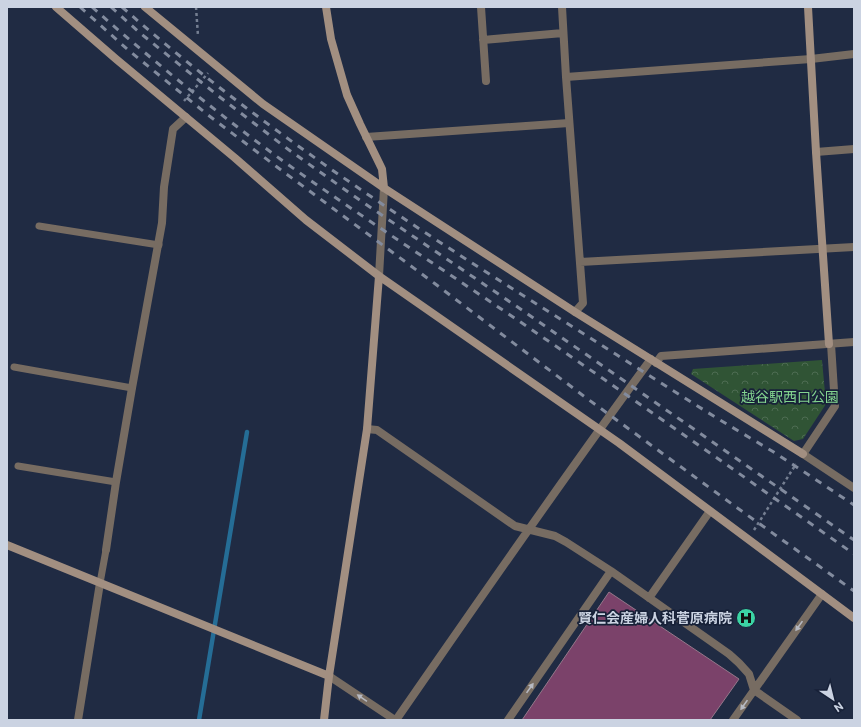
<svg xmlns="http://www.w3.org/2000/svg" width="861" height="727" font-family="Commissioner,'Noto Sans JP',sans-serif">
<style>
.park{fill:url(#park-crowns)}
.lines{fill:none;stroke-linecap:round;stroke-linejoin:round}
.stream{stroke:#256d96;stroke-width:4.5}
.building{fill:#7b426a;stroke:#95778a}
.path{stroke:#757f92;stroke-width:2.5;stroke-dasharray:3 3;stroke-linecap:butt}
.lane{stroke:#776c62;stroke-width:7}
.street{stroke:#776c62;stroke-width:8}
.secondary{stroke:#a28f81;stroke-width:8}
.rail{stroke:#828b9e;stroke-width:3;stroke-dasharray:7 7;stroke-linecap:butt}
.oneway{fill:#b6b9c2}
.labels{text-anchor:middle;stroke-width:3.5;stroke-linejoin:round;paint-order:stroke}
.park-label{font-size:14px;fill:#83d48f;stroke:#172138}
.poi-label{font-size:14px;font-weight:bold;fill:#cbd3e2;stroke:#172138;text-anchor:end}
</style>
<defs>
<pattern id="park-crowns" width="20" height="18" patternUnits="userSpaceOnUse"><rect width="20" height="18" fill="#305435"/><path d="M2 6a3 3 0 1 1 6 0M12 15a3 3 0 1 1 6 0" fill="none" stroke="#4d6c52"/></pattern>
</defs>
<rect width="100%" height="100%" fill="#202b43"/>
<!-- park -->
<path class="park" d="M822,360L826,404L803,439L794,441L691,374L693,369Z"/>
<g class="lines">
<!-- stream -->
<path class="stream" d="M199,720L247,432"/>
</g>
<!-- building -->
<path class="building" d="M609,592L739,679L710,720H522Z"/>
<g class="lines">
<!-- path -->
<path class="path" d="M196,7L198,36
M184,101L208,73
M754,530L796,464"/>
<!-- lane -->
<path class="lane" d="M39,226L159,245
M14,367L132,388
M18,466L116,482
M100,583L106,550"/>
<!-- street -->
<path class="street" d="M481,7L486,81
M562,7L566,77L583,303L575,312
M483,40L563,33
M566,77L811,59L854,54
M366,137L569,123
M816,152L854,149
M580,262L854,247
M379,276L384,188
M831,344L835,406L803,454L854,488
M656,363L661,356L854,342
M367,429L377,430L515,526L555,536L566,542L611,571L729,654L739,663L749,674L754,690L797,720
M106,550L116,482L132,388L162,223L164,187L173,129L186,117
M649,598L710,511
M329,676L395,720
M78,720L100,583
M396,720C480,599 563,478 651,359
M508,720L611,571
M733,720L822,594"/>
<!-- secondary -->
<path class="secondary" d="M56,7L116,59L235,158L306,220L379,276L619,443L854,618
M145,7L263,104L384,188L575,312L803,454
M326,7L331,39L347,95L360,124L382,169L384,188
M808,7L816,152L829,344
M7,545L329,676
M324,720L329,676L367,429L379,276"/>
<!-- rail -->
<path class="rail" d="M80,7L127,49L208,115L277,167L434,283L585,397L736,507L854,591
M92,7C153,61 217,113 283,161C359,215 436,265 513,317C628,395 741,475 854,554
M111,7L140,33L221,98L289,150L361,201L519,308L854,540
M122,7C250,120 394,214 538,305C591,338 643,372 696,405C721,421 747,436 772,451C800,469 827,487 854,505"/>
</g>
<!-- one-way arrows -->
<defs><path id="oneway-solid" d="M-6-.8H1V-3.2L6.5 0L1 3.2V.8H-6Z"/></defs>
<g class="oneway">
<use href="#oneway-solid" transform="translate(799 626) rotate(125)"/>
<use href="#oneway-solid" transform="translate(530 688) rotate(-55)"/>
<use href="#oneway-solid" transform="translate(362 698) rotate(-146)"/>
<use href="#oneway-solid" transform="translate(744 705) rotate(125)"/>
</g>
<!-- icons -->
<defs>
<g id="hospital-disc" transform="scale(1)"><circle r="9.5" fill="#3bd4a4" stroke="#172138"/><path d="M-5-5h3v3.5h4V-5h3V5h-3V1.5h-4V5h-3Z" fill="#111"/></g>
</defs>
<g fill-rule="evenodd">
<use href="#hospital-disc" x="746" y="618"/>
</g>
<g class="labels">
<!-- park labels -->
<g class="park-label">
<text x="790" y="402">越谷駅西口公園</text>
</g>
<!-- poi labels -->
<g class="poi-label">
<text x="732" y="623">賢仁会産婦人科菅原病院</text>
</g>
</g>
<!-- border -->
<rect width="861" height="727" fill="none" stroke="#cbd3e2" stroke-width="16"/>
<!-- north arrow -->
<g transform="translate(833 699) rotate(145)" stroke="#172138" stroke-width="3" paint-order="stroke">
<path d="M0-3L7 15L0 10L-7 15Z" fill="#cbd3e2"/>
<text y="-6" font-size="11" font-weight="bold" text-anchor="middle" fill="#cbd3e2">N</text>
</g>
</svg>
